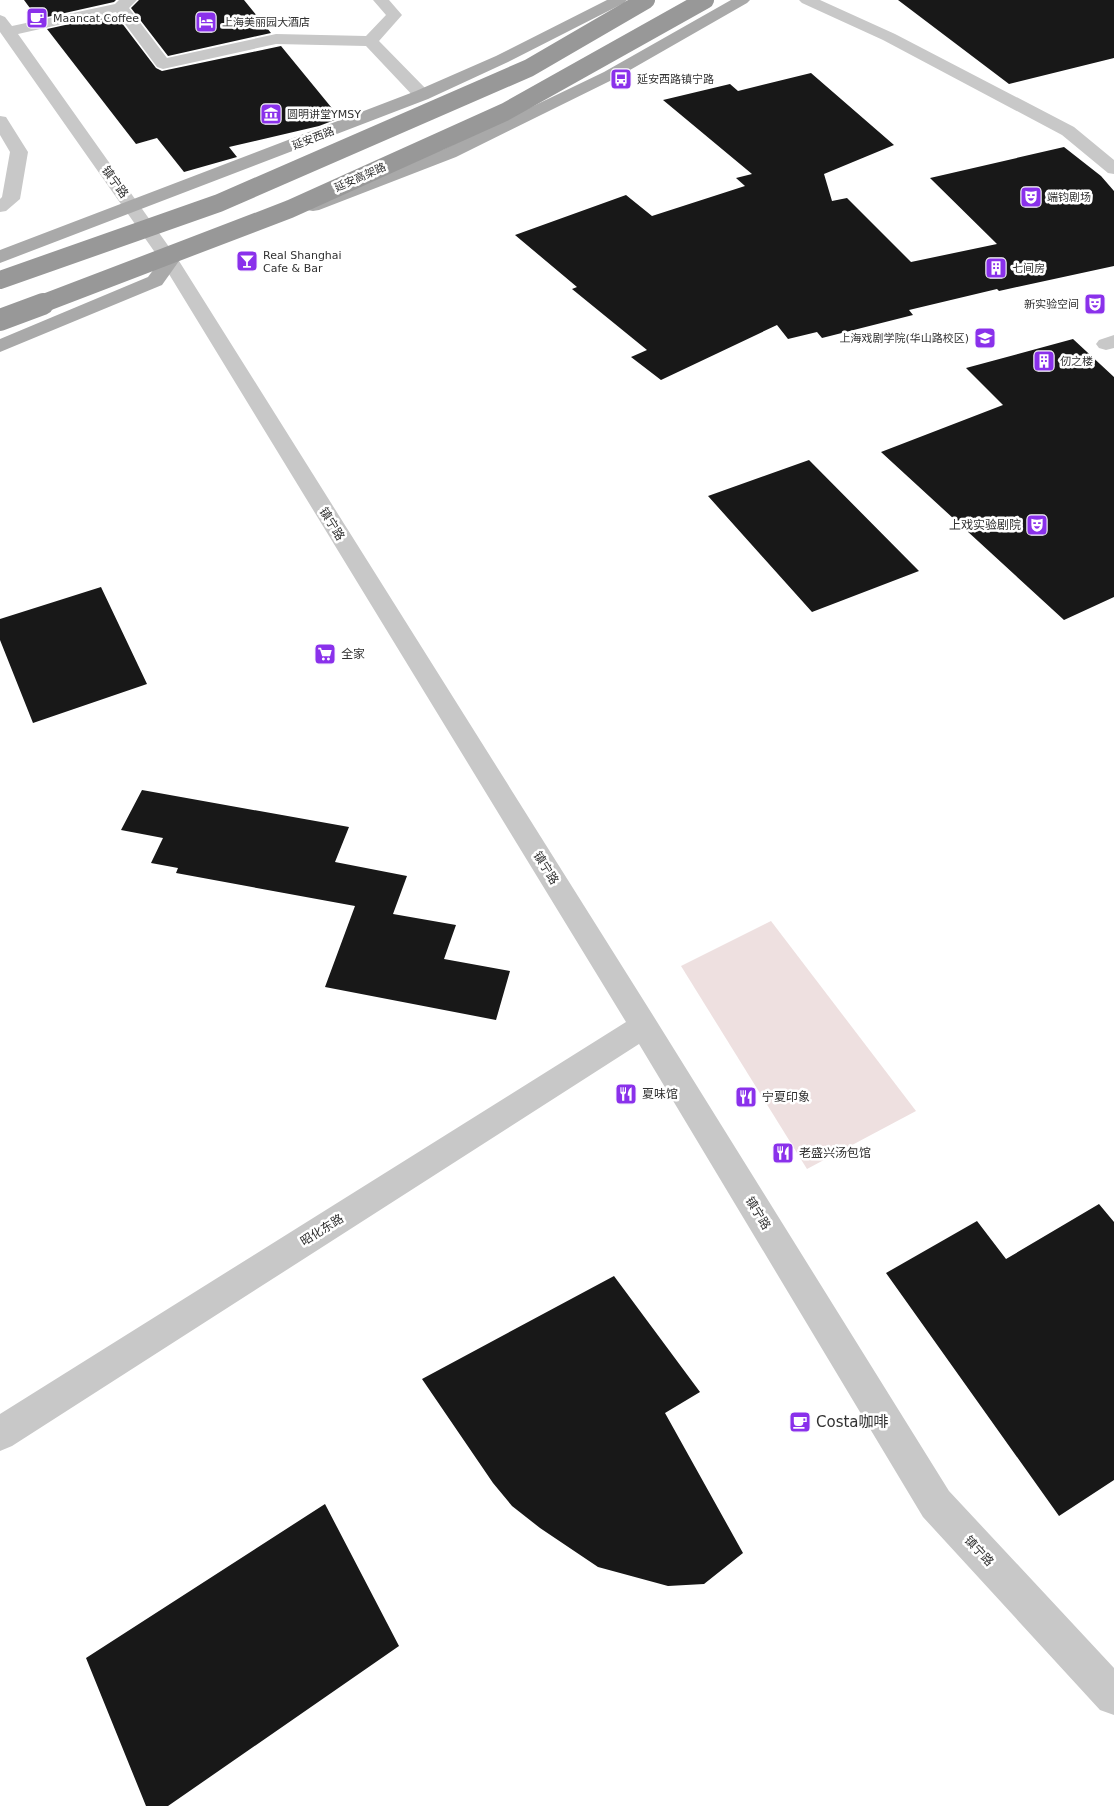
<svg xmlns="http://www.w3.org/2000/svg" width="1114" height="1806" font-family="'DejaVu Sans','Noto Sans SC',sans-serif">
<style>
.green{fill:#eee0e0}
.building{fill:#181818}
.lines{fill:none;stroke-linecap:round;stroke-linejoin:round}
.minor{fill:#c8c8c8;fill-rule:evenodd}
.major{fill:#a9a9a9;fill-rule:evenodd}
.highway-bridge-far1{stroke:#989898;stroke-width:18}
.highway-bridge{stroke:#989898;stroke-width:22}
.labels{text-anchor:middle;stroke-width:5;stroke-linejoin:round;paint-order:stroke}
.far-poi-label{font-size:11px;fill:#313131;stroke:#fff;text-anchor:start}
.far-street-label{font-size:11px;fill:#313131;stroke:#fff}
.street-label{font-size:12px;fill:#313131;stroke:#fff}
.poi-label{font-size:12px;fill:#313131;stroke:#fff;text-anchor:start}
.near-poi-label{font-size:15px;fill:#313131;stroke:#fff;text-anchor:start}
</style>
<rect width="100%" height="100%" fill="#fff"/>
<!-- green -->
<path class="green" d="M771,921L916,1111L807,1169L681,966Z"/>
<!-- building -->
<path class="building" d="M24,0H116L114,2L38,19Z
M139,0H244L271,33L168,56L131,8Z
M898,0H1114V58L1009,84Z
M115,14L156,68L162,71L281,46L340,118L319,126L229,147L237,157L184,172L157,138L136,144L47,29Z
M811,73L894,145L824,174L832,201L847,198L911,262L997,244L930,178L1064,147L1101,176L1114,191V266L999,291L997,289L909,310L913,315L822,338L817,332L788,339L777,325L661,380L631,357L647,350L572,289L577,287L515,235L626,195L652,216L745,186L736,178L752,174L663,100L730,84L738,91Z
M1073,339L1114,377V597L1064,620L881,452L1003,405L966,368Z
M809,460L919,571L812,612L708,496Z
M101,587L147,684L33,723L0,640V619Z
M142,790L349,827L335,862L407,876L393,914L456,925L444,959L510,971L496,1020L325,987L355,906L176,873L178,868L151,863L163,838L121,830Z
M1099,1204L1114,1222V1480L1059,1516L886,1273L977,1221L1006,1259Z
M614,1276L700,1392L665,1413L743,1553L704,1584L668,1586L598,1567L540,1528L512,1506L493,1483L422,1379Z
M325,1504L399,1646L168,1806H146L86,1658Z"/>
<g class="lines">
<!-- minor -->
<path class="minor" d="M119,0H137L129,8L167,58L276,34L366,36L386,15L373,0H389L402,15L379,41L428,91L430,95L428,99H416L366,46L276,44L163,69L157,67L116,12L18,34L179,261L654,1017L949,1491L1114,1668V1715L1100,1710L923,1517L639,1044L12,1446L0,1451V1414L626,1022L161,261L0,32V15L5,17L12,26L115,4Z
M799,0H820L895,34L1074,127L1114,160V174L1108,173L1062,135L883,40L802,3Z
M0,116L6,117L28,152L20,199L6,211L0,212V199L2,197L10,152L0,135Z
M1114,335V348L1106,350L1099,348L1096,344L1099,340Z"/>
<!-- major -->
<path class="major" d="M607,0H627L624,3L508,62L428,99L0,263V250L416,91L496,56Z
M731,0H750L747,3L616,78L456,157L319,210L313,211L307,210L304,206L307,202L444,149L604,72Z
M170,255L177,257L179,261L162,285L0,352V339L148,277L163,257Z"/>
<!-- highway-bridge-far1 -->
<path class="highway-bridge-far1" d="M0,280L219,203L529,68L646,0
M39,305L290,209L505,112L705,0"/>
<!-- highway-bridge -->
<path class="highway-bridge" d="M0,320L43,304"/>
</g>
<!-- icons -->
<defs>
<g id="cafe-square" transform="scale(1.125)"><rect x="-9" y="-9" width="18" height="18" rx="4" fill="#8a31eb" stroke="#fff"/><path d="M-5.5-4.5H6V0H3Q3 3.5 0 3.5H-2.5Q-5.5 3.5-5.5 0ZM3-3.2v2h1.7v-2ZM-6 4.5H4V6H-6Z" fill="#fff"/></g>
<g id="hotel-square" transform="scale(1.125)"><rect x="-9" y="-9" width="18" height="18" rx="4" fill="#8a31eb" stroke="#fff"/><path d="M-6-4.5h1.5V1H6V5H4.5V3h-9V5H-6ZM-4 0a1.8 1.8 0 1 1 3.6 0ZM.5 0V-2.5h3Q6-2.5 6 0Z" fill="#fff"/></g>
<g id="bus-square" transform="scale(1.125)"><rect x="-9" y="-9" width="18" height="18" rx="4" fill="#8a31eb" stroke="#fff"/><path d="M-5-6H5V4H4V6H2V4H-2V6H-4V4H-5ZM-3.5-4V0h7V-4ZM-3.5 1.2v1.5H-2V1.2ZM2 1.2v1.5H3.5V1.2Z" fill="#fff"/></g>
<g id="museum-square" transform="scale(1.125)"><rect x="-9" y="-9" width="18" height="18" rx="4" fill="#8a31eb" stroke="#fff"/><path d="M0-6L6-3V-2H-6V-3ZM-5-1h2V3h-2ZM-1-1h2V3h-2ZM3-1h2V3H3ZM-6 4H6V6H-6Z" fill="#fff"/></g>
<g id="theatre-square" transform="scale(1.125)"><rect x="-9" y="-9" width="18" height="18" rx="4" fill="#8a31eb" stroke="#fff"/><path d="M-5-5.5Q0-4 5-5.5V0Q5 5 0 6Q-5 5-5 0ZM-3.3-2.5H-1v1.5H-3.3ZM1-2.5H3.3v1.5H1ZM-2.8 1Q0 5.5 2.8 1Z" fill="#fff"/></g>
<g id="bar-square" transform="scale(1.125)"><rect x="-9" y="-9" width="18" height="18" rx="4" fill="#8a31eb" stroke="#fff"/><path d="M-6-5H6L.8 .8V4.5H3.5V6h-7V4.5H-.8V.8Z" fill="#fff"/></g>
<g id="building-square" transform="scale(1.125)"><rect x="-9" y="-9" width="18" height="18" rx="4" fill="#8a31eb" stroke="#fff"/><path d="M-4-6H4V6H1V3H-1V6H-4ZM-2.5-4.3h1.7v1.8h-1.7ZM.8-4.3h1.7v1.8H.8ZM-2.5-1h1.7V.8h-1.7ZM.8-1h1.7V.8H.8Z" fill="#fff"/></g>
<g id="school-square" transform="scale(1.125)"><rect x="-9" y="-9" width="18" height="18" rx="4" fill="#8a31eb" stroke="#fff"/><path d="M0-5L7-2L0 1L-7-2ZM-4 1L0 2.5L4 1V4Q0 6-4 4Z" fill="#fff"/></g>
<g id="supermarket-square" transform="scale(1.125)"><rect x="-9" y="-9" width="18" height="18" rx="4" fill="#8a31eb" stroke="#fff"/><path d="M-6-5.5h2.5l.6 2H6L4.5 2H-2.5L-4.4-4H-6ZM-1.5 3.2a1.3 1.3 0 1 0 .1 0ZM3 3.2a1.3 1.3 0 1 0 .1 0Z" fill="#fff"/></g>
<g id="restaurant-square" transform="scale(1.125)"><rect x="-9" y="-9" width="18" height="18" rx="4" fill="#8a31eb" stroke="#fff"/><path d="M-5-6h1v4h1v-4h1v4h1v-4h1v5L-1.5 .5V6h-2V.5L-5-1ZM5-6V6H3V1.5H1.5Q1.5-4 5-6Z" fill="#fff"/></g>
</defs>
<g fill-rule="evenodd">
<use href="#cafe-square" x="37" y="18"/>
<use href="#hotel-square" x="206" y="22"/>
<use href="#bus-square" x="621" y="79"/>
<use href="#museum-square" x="271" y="114"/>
<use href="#theatre-square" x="1031" y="197"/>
<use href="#bar-square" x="247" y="261"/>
<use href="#building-square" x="996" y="268"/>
<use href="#theatre-square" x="1095" y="304"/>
<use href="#school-square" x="985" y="338"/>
<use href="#building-square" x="1044" y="361"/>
<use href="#theatre-square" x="1037" y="525"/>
<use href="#supermarket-square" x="325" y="654"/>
<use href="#restaurant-square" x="626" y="1094"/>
<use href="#restaurant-square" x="746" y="1097"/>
<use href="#restaurant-square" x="783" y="1153"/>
<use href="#cafe-square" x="800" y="1422"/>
</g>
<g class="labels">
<!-- far-poi labels -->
<g class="far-poi-label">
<text x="53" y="22">Maancat Coffee</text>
<text x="222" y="26">上海美丽园大酒店</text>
<text x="637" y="83">延安西路镇宁路</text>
<text x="287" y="118">圆明讲堂YMSY</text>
<text x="1047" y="201">端钧剧场</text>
<text x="263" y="259">Real Shanghai<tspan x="263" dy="13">Cafe &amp; Bar</tspan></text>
<text x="1012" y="272">七间房</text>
<text x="1079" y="308" text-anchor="end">新实验空间</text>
<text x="969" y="342" text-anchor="end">上海戏剧学院(华山路校区)</text>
<text x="1060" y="365">仞之楼</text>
</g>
<!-- far-street labels -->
<g class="far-street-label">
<text transform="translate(313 138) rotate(-21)" y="4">延安西路</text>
<text transform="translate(360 177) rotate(-24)" y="4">延安高架路</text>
</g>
<!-- street labels -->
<g class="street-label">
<text transform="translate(115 182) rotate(54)" y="4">镇宁路</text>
<text transform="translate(332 524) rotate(58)" y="4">镇宁路</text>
<text transform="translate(546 868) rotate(58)" y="4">镇宁路</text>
<text transform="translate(758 1213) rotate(59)" y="4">镇宁路</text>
<text transform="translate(322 1230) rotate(-32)" y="4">昭化东路</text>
<text transform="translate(979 1551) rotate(47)" y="4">镇宁路</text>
</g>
<!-- poi labels -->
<g class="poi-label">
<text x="1021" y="529" text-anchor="end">上戏实验剧院</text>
<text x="341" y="658">全家</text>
<text x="642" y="1098">夏味馆</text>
<text x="762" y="1101">宁夏印象</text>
<text x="799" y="1157">老盛兴汤包馆</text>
</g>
<!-- near-poi labels -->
<g class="near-poi-label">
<text x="816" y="1427">Costa咖啡</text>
</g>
</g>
</svg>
